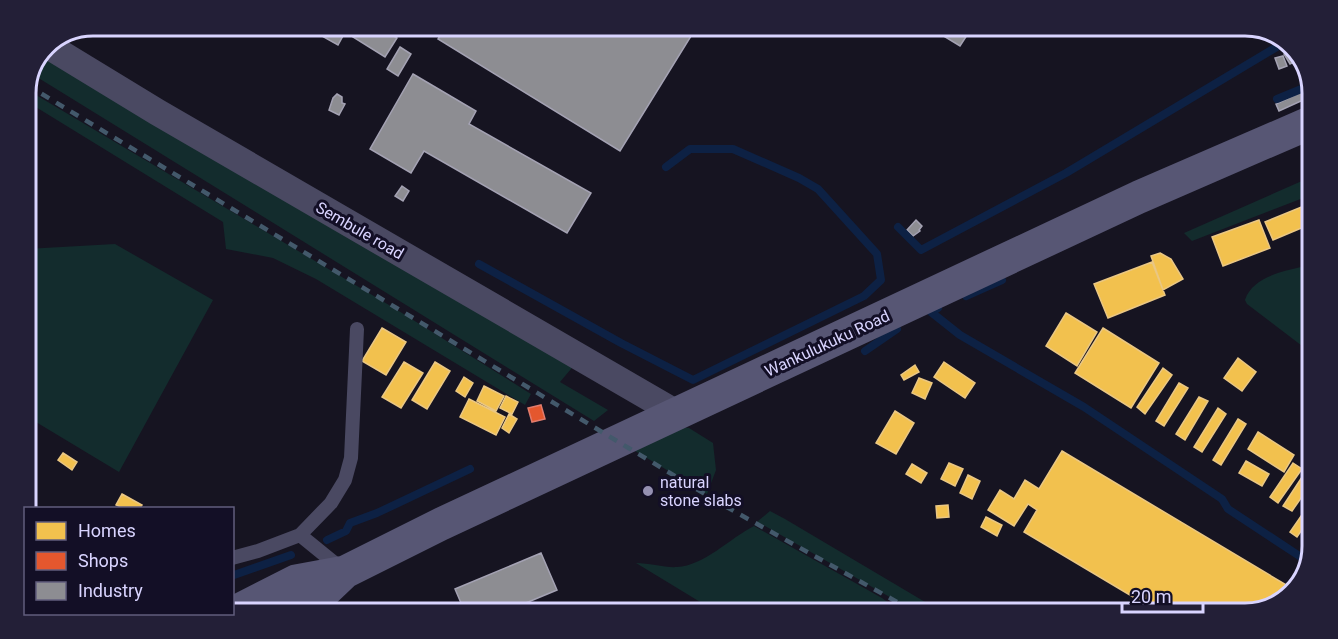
<svg xmlns="http://www.w3.org/2000/svg" width="1338" height="639" font-family="Roboto,sans-serif">
<style>
.green{fill:#132c2d}
.homes{fill:#f2c14e;stroke:#eac783;stroke-width:1.5}
.shops{fill:#e4572e;stroke:#e17c6d;stroke-width:1.5}
.industry{fill:#8d8d92;stroke:#a4a2b3;stroke-width:1.5}
.lines{fill:none;stroke-linecap:round;stroke-linejoin:round}
.stream{stroke:#0d2144;stroke-width:8}
.service{stroke:#4a4962;stroke-width:14}
.minor{stroke:#4a4962;stroke-width:27}
.secondary{stroke:#575674;stroke-width:33}
.rail{stroke:#43596b;stroke-width:4.5;stroke-dasharray:9 8;stroke-linecap:butt}
.poi-dot{fill:#9591b1;stroke:#130f26;stroke-width:2}
.labels{text-anchor:middle;stroke-width:6;stroke-linejoin:round;paint-order:stroke}
.street-label{font-size:16px;fill:#d9d4ff;stroke:#130f26}
.poi-label{font-size:16px;fill:#d9d4ff;stroke:#130f26;text-anchor:start}
.rim{fill:none;stroke:#d9d4ff;stroke-width:3}
</style>
<rect width="100%" height="100%" fill="#161421"/>
<!-- green -->
<path class="green" d="M41,56L576,363L560,382L608,410L594,421L32,74Z
M26,89L394,308L531,394L525,405L316,279L273,258L226,249L223,222L26,101Z
M1311,177V195L1192,241L1184,233Z
M115,244L213,300L119,472L26,416V249Z
M1310,265V352L1247,304L1245,300C1253,275 1289,270 1310,265Z
M663,425L689,428L713,443L716,470L707,494L605,433Z
M770,511L785,519L942,612H916L758,522V521Z
M754,526L882,598L901,612L715,611L636,563C649,563 666,568 677,567C704,566 730,538 754,526Z"/>
<!-- homes -->
<path class="homes" d="M1311,203V224L1273,240L1265,222Z
M1259,220L1270,248L1223,266L1212,237Z
M1160,253L1171,259L1183,279L1163,290L1151,256Z
M1152,262L1165,295L1108,318L1094,284Z
M1066,313L1097,332L1077,366L1046,346Z
M382,328L406,342L386,375L362,361Z
M1103,328L1159,363L1131,408L1075,373Z
M1238,358L1256,372L1242,391L1224,378Z
M404,362L423,373L401,408L382,397Z
M435,362L450,371L427,409L412,400Z
M944,362L975,383L965,398L934,377Z
M915,365L919,372L904,380L901,375Z
M1163,368L1172,375L1145,414L1137,407Z
M464,377L473,383L465,397L456,391Z
M919,378L932,383L925,399L912,393Z
M1179,383L1188,388L1164,426L1156,421Z
M484,386L504,396L496,411L477,401Z
M506,396L518,402L512,414L500,408Z
M1199,397L1208,401L1185,440L1176,434Z
M469,399L505,417L496,435L460,417Z
M1218,408L1226,414L1202,452L1194,447Z
M895,411L914,423L896,454L876,443Z
M509,414L517,419L509,433L502,428Z
M1238,419L1246,424L1221,465L1213,460Z
M1258,432L1294,455L1284,472L1248,449Z
M1062,451L1293,589L1282,602L1246,613H1160L1024,532L1037,510L1028,504L1014,526L988,510L1000,490L1014,499L1025,480L1039,489Z
M63,453L77,462L72,470L58,460Z
M1246,461L1269,474L1262,486L1239,473Z
M949,463L963,469L955,486L941,479Z
M1293,463L1302,469L1278,503L1270,497Z
M912,464L927,473L921,483L906,474Z
M1306,471L1308,473V488L1292,511L1283,506Z
M968,475L980,481L972,499L960,493Z
M122,494L142,505L140,508H123L116,505Z
M948,505L949,517L937,518L936,506Z
M1306,509L1308,510V521L1297,537L1290,532Z
M986,517L1002,525L997,536L981,527Z"/>
<!-- shops -->
<path class="shops" d="M541,405L545,419L532,422L528,408Z"/>
<!-- industry -->
<path class="industry" d="M316,26L331,27L344,34L338,45L313,31Z
M337,27H379L397,38L385,57Z
M445,27L696,28L620,151L438,39Z
M932,29H971L960,46Z
M1287,44L1301,55L1302,58L1290,64L1284,54L1288,52L1285,45Z
M400,47L411,54L398,76L387,69Z
M1283,56L1287,66L1279,69L1275,58Z
M413,74L476,111L469,124L591,193L567,233L424,151L411,173L370,149Z
M1312,87V96L1279,111L1276,104Z
M337,94L342,97V103L345,104L339,115L329,110L333,98Z
M402,186L409,191L403,201L395,196Z
M916,220L922,226L919,230L920,231L913,236L907,230Z
M541,553L557,590L509,610H464L455,589Z"/>
<g class="lines">
<!-- stream -->
<path class="stream" d="M1277,99L1311,85
M898,227L921,250L1066,173L1285,42
M479,264L621,343L693,380L864,296L881,280L877,254L818,189L799,178L733,149H690L666,167
M966,296L1002,280
M938,308L931,312L960,335L1084,407L1222,499L1228,509L1307,561
M865,351L897,329
M327,540L346,531L350,523L377,513L470,469
M234,575L291,555"/>
<!-- service -->
<path class="service" d="M300,535L331,503L345,480L351,458L357,329
M232,558L258,551L300,535L343,570"/>
<!-- minor -->
<path class="minor" d="M47,45L157,112L676,413"/>
<!-- secondary -->
<path class="secondary" d="M241,609L296,581L345,572
M306,609L345,572L441,524L1139,197L1312,122"/>
<!-- rail -->
<path class="rail" d="M27,85L723,505L915,612"/>
</g>
<!-- markers -->
<circle class="poi-dot" cx="648" cy="491" r="6"/>
<g class="labels">
<!-- street labels -->
<g class="street-label">
<text transform="translate(360 230) rotate(30)" y="6">Sembule road</text>
<text transform="translate(827 343) rotate(-25)" y="6">Wankulukuku Road</text>
</g>
<!-- poi labels -->
<g class="poi-label">
<text x="660" y="488">natural<tspan x="660" dy="18">stone slabs</tspan></text>
</g>
</g>
<!-- crop -->
<path d="M0 0H1338V639H0ZM93 36H1245A57 57 0 0 1 1302 93V546A57 57 0 0 1 1245 603H93A57 57 0 0 1 36 546V93A57 57 0 0 1 93 36Z" fill="#231f37" fill-rule="evenodd"/>
<path class="rim" d="M93 36H1245A57 57 0 0 1 1302 93V546A57 57 0 0 1 1245 603H93A57 57 0 0 1 36 546V93A57 57 0 0 1 93 36Z"/>
<!-- legend -->
<rect x="24" y="507" width="210" height="108" fill="#130f26" stroke="#625e7d" stroke-width="1.5"/>
<rect x="36" y="522" width="30" height="18" fill="#f2c14e" stroke="#625e7d" stroke-width="1.5"/>
<text x="78" y="537" font-size="18" fill="#d9d4ff">Homes</text>
<rect x="36" y="552" width="30" height="18" fill="#e4572e" stroke="#625e7d" stroke-width="1.5"/>
<text x="78" y="567" font-size="18" fill="#d9d4ff">Shops</text>
<rect x="36" y="582" width="30" height="18" fill="#8d8d92" stroke="#625e7d" stroke-width="1.5"/>
<text x="78" y="597" font-size="18" fill="#d9d4ff">Industry</text>
<!-- scale -->
<path d="M1122 603v9h81v-9" fill="none" stroke="#d9d4ff" stroke-width="3"/>
<text x="1131" y="603" font-size="18" fill="#d9d4ff" stroke="#130f26" stroke-width="4.5" paint-order="stroke">20 m</text>
</svg>
